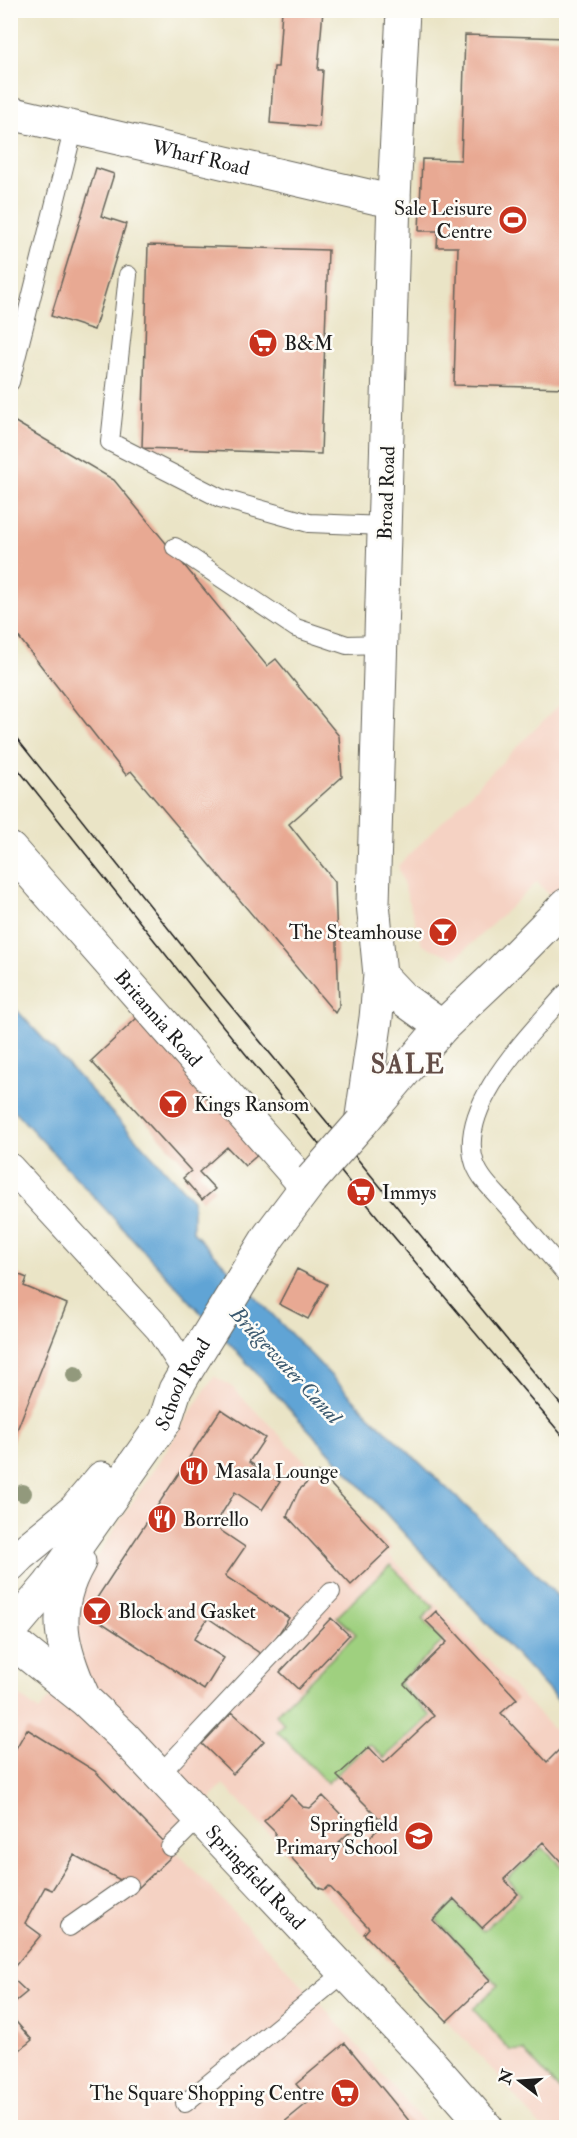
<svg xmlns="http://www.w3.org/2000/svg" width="577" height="2138" font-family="'IM FELL Double Pica',serif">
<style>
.built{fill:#f5d2c3}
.green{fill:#9fd07f;stroke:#5e764e;stroke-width:1.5}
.water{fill:#60a4d5;stroke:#3e6078;stroke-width:1.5}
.building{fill:#e8a993}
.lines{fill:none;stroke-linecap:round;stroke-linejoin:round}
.service-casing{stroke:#646258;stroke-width:20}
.pedestrian-casing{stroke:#646258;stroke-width:29}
.minor-casing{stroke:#646258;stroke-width:35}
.tertiary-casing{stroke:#646258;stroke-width:35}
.secondary-casing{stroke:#646258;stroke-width:35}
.service{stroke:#fff;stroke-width:18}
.pedestrian{stroke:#fff;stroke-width:27}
.minor{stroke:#fff;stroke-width:33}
.tertiary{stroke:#fff;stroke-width:33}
.secondary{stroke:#fff;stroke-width:33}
.tram{stroke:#1c1c1c;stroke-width:1.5}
.secondary-bridge-casing{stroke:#646258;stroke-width:35;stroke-linecap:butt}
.secondary-bridge{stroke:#fff;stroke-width:33}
.tree{fill:#92997c}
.labels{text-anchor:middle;stroke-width:5;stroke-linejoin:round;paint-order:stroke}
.street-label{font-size:20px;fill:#1c1c1c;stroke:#fdfcf7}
.poi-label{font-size:20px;fill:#1c1c1c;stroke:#fdfcf7;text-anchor:start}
.water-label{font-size:21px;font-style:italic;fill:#3b596f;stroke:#fdfcf7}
.district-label{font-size:26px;font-weight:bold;letter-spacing:1.5px;fill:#634d46;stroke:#fdfcf7}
</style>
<rect width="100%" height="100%" fill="#fdfcf7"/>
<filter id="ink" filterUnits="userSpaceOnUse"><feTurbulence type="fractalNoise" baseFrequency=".0167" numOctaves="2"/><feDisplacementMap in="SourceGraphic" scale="12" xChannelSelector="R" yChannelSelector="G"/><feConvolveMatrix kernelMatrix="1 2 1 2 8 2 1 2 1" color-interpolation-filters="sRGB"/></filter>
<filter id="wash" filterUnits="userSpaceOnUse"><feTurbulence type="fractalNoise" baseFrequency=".008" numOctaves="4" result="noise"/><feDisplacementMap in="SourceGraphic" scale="24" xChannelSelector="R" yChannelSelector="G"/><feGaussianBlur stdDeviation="1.35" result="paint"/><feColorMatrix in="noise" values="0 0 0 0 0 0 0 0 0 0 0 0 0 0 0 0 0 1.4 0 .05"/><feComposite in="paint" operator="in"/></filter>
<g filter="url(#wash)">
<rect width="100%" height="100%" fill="#eae4c6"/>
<!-- built -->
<path class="built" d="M566,698V913L537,882L456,958L422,945L398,866Z
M214,1376L232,1387L392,1549L388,1554L566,1743V2127H541L481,2057L319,1888L223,1784L172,1847L328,2012L428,2127H11L10,1688L39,1711L82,1660L73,1623L86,1574Z"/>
<!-- green -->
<path class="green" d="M390,1565L434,1607L422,1619L443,1641L399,1683L431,1716L384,1758L370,1744L327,1783L277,1731L284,1724L276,1714L356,1634L337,1617Z
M542,1847L566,1871V1900L563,1904L566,1908V2097L524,2051L510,2050L473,2009L498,1985L436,1920L454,1902L483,1931L521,1894L507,1879Z"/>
<!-- water -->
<path class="water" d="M11,1004L193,1200V1232L368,1414L524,1561L566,1605V1709L11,1107Z"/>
<g id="blocks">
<!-- building -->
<path class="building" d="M282,10H323L318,70H323L319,127L270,123L274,67H278Z
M465,35L566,38V388L454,385L458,247H437L438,231H419L422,159L461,160Z
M96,168L114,174L101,216L126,224L94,330L51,316Z
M148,245L328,250L321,454L142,448Z
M12,420L114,480L267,666L276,659L339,736L342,777L289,824L335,882L339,1006L335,1013L131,771L126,775L10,626V421Z
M138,1017L261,1152L245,1166L227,1147L199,1172L215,1189L202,1200L183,1178L191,1171L91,1061Z
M297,1269L327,1284L308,1319L279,1304Z
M10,1271L27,1278L24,1286L67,1304L11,1445Z
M221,1409L265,1438L249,1462L280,1482L262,1510L235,1492L214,1526L245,1547L225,1576L289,1618L264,1656L208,1618L194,1639L224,1658L204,1690L87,1613Z
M319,1472L390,1548L351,1585L287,1516L299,1490Z
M436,1611L517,1699L501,1713L547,1762L566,1743V1867L543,1842L504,1879L518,1894L482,1928L454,1899L433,1920L490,1980L447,2021L364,1934L369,1928L329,1886L325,1890L319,1888L276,1841L275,1832L264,1821L291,1795L303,1807L310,1808L323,1796L354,1828L339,1842L351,1853L355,1852L384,1823L337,1776L369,1747L384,1763L434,1716L404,1684L447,1642L426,1621Z
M331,1618L349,1635L298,1689L280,1672Z
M232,1712L264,1741L233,1774L202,1744Z
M27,1729L95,1771L175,1853L137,1889L74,1855L52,1890L45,1887L25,1923L41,1935L10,1972V1759Z
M10,1976L27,1992L10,2006Z
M10,2015L32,2040L10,2058Z
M345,2043L415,2128H277L310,2101L296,2084Z"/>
</g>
</g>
<g filter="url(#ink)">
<use href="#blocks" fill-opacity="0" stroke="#646258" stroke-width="1.5"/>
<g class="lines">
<!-- service casing -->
<g class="service-casing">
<path id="service" d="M128,275L110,442L220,498L309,523L385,526
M10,382L74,127
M175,547L296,628L347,645L381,644
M566,993C532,1033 455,1106 475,1164C481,1181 498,1195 509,1208C528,1230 547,1252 566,1274
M160,1774L331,1592
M170,1847L200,1817
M69,1927L129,1885
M185,2103L344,1973"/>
</g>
<!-- pedestrian casing -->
<g class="pedestrian-casing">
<path id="pedestrian" d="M10,1167L159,1329L186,1371"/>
</g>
<!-- minor casing -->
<g class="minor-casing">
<g id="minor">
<path id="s1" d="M10,113L377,198H394"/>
<path id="s2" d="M10,849L306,1186"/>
</g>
</g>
<!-- tertiary casing -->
<g class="tertiary-casing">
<path id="tertiary" d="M403,10L394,198L373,903L380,975L402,998L442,1027
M361,1123L376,1018L380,975"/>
</g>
<!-- secondary casing -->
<g class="secondary-casing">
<g id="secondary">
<path d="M361,1123L442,1027L499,973L566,905"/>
<path d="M79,1562C51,1610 61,1648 83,1696"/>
<path d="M10,1565L20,1555L75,1510L102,1478"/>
<path id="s3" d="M10,1631L49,1585L165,1421L175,1390L186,1371L269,1236L312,1179"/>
<path id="s4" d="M10,1640L85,1700L124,1737L424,2056L487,2128"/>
</g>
</g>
<!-- service -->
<use href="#service" class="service"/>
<!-- pedestrian -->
<use href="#pedestrian" class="pedestrian"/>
<!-- minor -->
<use href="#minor" class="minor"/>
<!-- tertiary -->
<use href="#tertiary" class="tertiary"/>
<!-- secondary -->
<use href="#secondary" class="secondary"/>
<!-- tram -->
<path class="tram" d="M10,730L211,982L566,1411
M10,759L201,999L389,1231L566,1440"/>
<!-- secondary-bridge casing -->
<g class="secondary-bridge-casing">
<path id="secondary-bridge" d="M312,1179L361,1123"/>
</g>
<!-- secondary-bridge -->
<use href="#secondary-bridge" class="secondary-bridge"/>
</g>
<!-- trees -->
<g class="tree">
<circle cx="75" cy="1375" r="9"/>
<circle cx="23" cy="1493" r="9"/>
</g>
</g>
<!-- icons -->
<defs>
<g id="stadium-disc" transform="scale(1.5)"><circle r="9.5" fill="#c8321e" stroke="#fdfcf7"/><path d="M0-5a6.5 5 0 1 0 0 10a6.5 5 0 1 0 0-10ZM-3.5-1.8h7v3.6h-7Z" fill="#fff"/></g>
<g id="supermarket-disc" transform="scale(1.5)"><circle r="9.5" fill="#c8321e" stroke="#fdfcf7"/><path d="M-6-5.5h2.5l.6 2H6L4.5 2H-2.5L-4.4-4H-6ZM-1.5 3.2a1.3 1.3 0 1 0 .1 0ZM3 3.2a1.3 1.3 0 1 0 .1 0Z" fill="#fff"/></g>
<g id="bar-disc" transform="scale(1.5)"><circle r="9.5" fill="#c8321e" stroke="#fdfcf7"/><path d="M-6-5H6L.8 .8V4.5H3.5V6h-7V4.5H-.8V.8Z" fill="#fff"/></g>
<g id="restaurant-disc" transform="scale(1.5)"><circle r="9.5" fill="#c8321e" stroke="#fdfcf7"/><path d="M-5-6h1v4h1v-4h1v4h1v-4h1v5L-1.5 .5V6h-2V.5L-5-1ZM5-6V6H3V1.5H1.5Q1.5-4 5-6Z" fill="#fff"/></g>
<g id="school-disc" transform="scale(1.5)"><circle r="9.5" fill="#c8321e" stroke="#fdfcf7"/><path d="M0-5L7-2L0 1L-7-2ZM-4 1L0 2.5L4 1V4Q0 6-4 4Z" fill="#fff"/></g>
</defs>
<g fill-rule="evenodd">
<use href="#stadium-disc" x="513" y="220"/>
<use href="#supermarket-disc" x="263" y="343"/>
<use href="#bar-disc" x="443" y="932"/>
<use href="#bar-disc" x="173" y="1104"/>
<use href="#supermarket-disc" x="361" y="1192"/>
<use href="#restaurant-disc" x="194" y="1471"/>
<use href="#restaurant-disc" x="162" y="1519"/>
<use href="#bar-disc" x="97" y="1611"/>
<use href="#school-disc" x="419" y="1836"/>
<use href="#supermarket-disc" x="345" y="2093"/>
</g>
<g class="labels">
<!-- street labels -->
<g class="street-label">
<text dy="7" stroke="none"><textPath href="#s1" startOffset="196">Wharf Road</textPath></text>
<text transform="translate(386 493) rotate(-88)" y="7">Broad Road</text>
<text dy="7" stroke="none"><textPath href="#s2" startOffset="225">Britannia Road</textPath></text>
<text dy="7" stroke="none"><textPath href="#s3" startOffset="302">School Road</textPath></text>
<text dy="7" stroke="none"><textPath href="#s4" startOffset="342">Springfield Road</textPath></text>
</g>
<!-- poi labels -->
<g class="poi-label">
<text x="492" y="215" text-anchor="end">Sale Leisure<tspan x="492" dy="23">Centre</tspan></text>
<text x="284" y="350">B&amp;M</text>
<text x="422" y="939" text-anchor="end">The Steamhouse</text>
<text x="194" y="1111">Kings Ransom</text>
<text x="382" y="1199">Immys</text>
<text x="215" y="1478">Masala Lounge</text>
<text x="183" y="1526">Borrello</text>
<text x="118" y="1618">Block and Gasket</text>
<text x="398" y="1831" text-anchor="end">Springfield<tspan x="398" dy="23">Primary School</tspan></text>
<text x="324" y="2100" text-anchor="end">The Square Shopping Centre</text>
</g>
<!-- water labels -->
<g class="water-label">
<text transform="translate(286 1365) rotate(47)" y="7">Bridgewater Canal</text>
</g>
<!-- district labels -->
<g class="district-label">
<text x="408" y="1073">SALE</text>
</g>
</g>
<!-- margin -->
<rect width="577" height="2138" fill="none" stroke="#fdfcf7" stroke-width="36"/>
<!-- north arrow -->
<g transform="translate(520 2081) rotate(287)" stroke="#fdfcf7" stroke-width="4.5" paint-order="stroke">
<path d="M0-4.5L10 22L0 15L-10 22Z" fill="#1c1c1c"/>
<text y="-9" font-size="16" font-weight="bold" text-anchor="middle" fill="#1c1c1c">N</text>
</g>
</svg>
